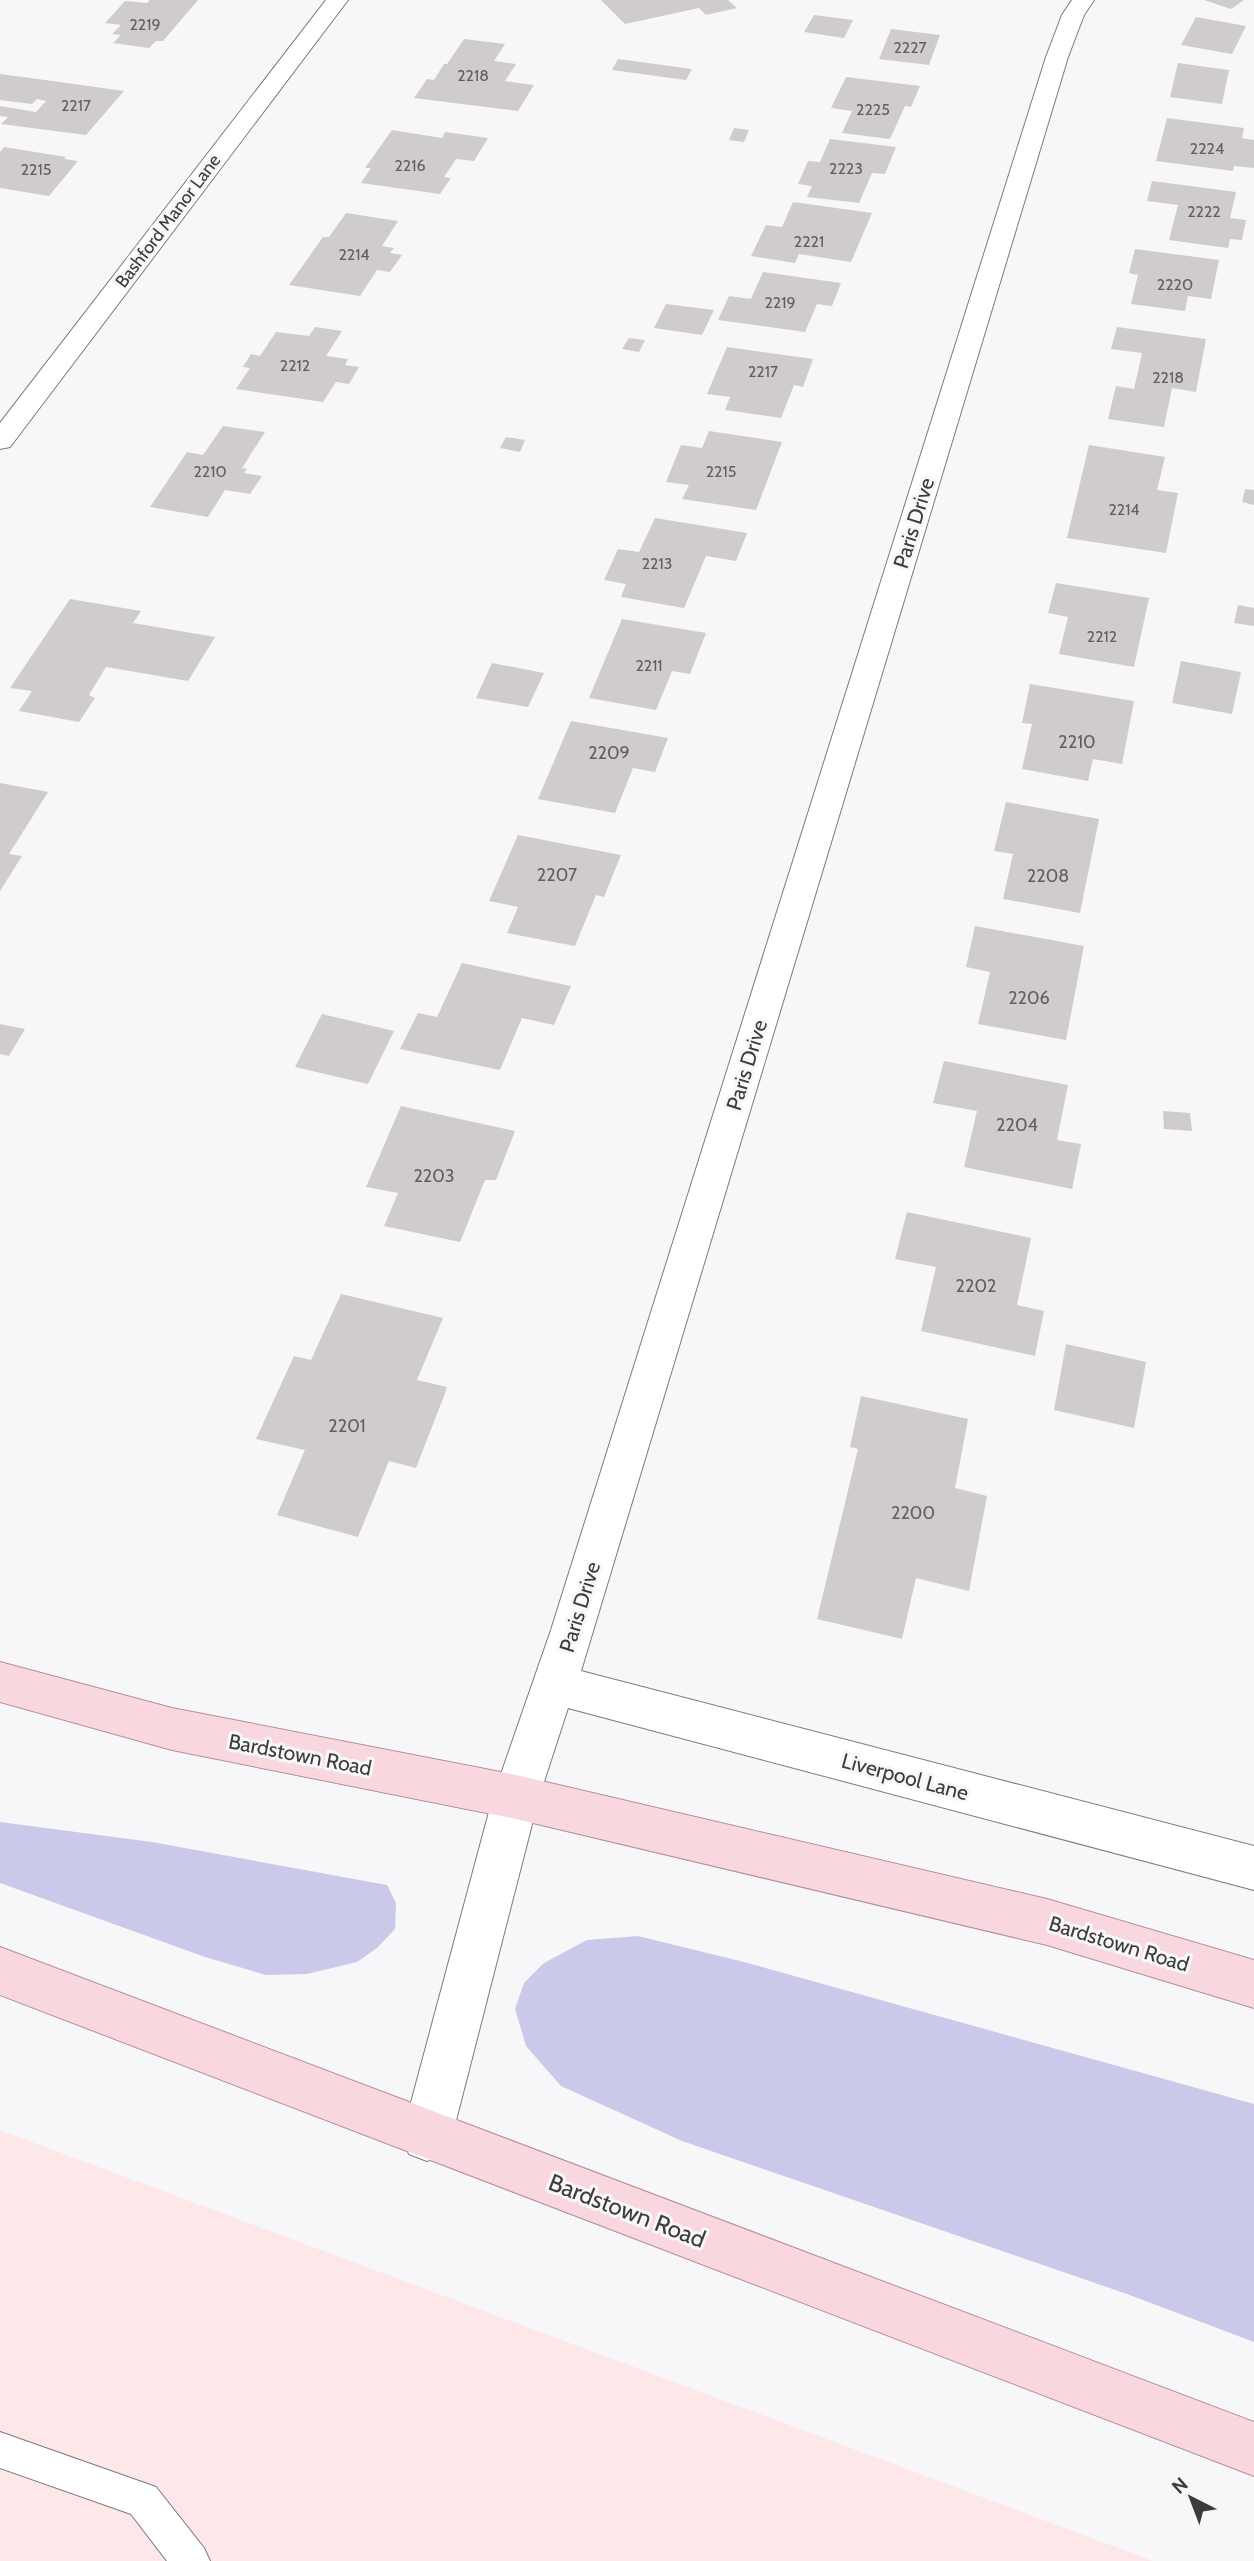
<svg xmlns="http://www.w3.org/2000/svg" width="1254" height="2561" font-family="Cabin,sans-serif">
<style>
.commercial{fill:#fde7e9}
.green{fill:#cac9e9}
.building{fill:#cfcccb}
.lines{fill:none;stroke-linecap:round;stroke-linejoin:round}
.service-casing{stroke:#7b7b7e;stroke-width:2}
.minor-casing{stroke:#7b7b7e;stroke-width:2}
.primary-casing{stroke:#b48f98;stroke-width:2}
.service{fill:#fff;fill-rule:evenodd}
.minor{fill:#fff;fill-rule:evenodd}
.primary{fill:#f9d7df;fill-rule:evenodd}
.labels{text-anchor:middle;stroke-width:6;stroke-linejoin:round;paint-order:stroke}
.far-number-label{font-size:16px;fill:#616060}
.far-street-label{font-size:18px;fill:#3c3c3d;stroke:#f7f7f9}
.number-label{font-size:18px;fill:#616060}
.street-label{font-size:21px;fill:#3c3c3d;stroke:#f7f7f9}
.near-street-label{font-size:24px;fill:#3c3c3d;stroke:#f7f7f9}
</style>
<rect width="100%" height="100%" fill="#f7f7f9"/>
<!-- commercial -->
<path class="commercial" d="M0,2130L1153,2561H0Z"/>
<!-- green -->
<path class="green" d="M0,1822L152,1842L387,1885L396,1903L395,1929L377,1948L357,1962L307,1974L266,1975L205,1957L0,1883Z
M638,1936L748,1963L1254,2104V2342L1127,2294L682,2141L561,2086L526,2046L515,2009L524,1983L544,1963L587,1940Z"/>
<!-- building -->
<path class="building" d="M150,0H198L163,41H156L149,48L113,43L121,35L112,34L121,25L105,23L125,1L147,3Z
M601,0H728L737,8L706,15L699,8L625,24Z
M1204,0H1244L1231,9Z
M814,15L853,20L844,38L804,32Z
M1196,17L1246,26L1232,54L1181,45Z
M891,29L940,35L929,65L879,59Z
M464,39L505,44L494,61L516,64L505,81L534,85L518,111L414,98L427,79L434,80L444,64H447Z
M618,59L692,69L686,80L612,70Z
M1178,63L1229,70L1222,104L1170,97Z
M0,74L60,82L124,91L86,135L1,124L8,117L0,116V106L36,112L46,101L37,99L32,104L0,100Z
M846,77L920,86L911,107L905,106L890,139L842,133L852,111L831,108Z
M1167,118L1244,128L1242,138L1254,140V168L1234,166L1233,171L1156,161Z
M734,128L749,130L744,142L729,140Z
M392,130L442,138L445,132L488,138L474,161L456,159L444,177L451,178L440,194L361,183L371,168H365Z
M830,139L896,147L885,174L872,173L859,203L807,197L812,186L798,184L808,161L820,162Z
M4,147L66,157L64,159L78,161L49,196L0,188V152Z
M1152,181L1236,192L1230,218L1246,220L1242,240L1230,239L1228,248L1169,240L1178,205L1147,201Z
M793,202L872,213L851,262L799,254L795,263L751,256L766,225L782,227Z
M346,213L398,221L382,246L394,248L390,253L402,255L390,272L377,270L360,296L289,285L323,237H329Z
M1135,249L1219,260L1211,299L1188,296L1185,311L1131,304L1138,275L1129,273Z
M763,272L841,283L832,306L817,304L805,332L718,320L729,296L751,299Z
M666,304L714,310L702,335L654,328Z
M315,327L342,331L326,356L348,359L345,365L359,367L349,384L336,382L323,402L236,389L250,368L243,367L251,354L260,356L276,332L309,336Z
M1117,327L1206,339L1196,392L1172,388L1164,427L1108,419L1116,386L1134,389L1142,353L1111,349Z
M629,338L645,340L639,352L622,349Z
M727,347L813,359L803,387L794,385L781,418L725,410L730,397L707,394Z
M223,426L265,432L242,468L247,469L244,473L262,476L250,494L225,490L208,517L150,507L187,452L203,455Z
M709,431L782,442L756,510L682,499L689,485L666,482L681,445L702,448Z
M506,437L525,440L520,452L500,448Z
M1089,445L1165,457L1157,490L1178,493L1166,553L1067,538Z
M1245,489L1254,490V505L1242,502Z
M655,518L747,533L736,561L706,556L684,608L621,597L626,584L604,580L618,549L639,552Z
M1056,583L1149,598L1134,667L1059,654L1068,617L1048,613Z
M70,599L141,611L133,623L215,637L188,681L106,667L89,695L95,698L79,722L19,711L32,691L10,688Z
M1238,605L1254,608V626L1234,623Z
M622,619L706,633L690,674L672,671L656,710L589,698Z
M1181,661L1241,672L1232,714L1172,703Z
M492,663L544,673L528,707L476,698Z
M1030,684L1134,701L1122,764L1093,759L1088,781L1022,769L1032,724L1022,723Z
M571,721L668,738L655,772L633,768L615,813L538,799Z
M0,783L48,792L9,854L22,856L0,891Z
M1006,802L1099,819L1080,913L1003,899L1013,854L994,851Z
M518,835L621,855L604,897L596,895L575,946L507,933L518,907L489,901Z
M975,926L1084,946L1066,1040L978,1024L990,972L966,967Z
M462,963L571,986L554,1025L522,1018L500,1070L400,1049L418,1013L437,1017Z
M322,1014L394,1031L368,1084L295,1067Z
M0,1024L25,1029L9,1056L0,1054Z
M944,1061L1068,1085L1057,1140L1081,1144L1072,1189L964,1167L977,1111L933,1103Z
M401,1106L515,1131L496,1180H485L460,1242L384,1226L398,1193L366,1187Z
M1163,1111L1190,1113L1192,1131L1164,1129Z
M907,1212L1031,1238L1017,1305L1044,1311L1035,1356L921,1331L936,1267L895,1259Z
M341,1294L443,1318L417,1380L447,1387L444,1396L416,1468L389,1461L358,1537L277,1515L305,1450L256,1439L294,1356L311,1360Z
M1066,1344L1146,1362L1134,1428L1054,1410Z
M861,1396L968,1419L955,1488L987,1496L969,1591L916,1578L902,1639L817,1619L858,1449L850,1447Z"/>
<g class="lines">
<!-- service casing -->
<g class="service-casing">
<path id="service" d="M0,2432L156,2487L204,2548L210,2561H167L131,2514L0,2468Z"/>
</g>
<!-- minor casing -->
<g class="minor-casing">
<path id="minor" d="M326,0H348L10,447L0,449V423Z
M1072,0H1094L1084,15L1068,57L581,1671L1254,1846V1890L568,1708L539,1797L452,2136L445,2154L427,2161L409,2154L402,2136L493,1797L551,1630L1046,57L1062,15Z"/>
</g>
<!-- primary casing -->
<g class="primary-casing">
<path id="primary" d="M0,1662L172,1708L516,1775L1047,1899L1254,1960V2008L1047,1945L516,1819L172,1750L0,1702Z
M0,1947L1254,2422V2476L0,1995Z"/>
</g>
<!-- service -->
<use href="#service" class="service"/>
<!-- minor -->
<use href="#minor" class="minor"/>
<!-- primary -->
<use href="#primary" class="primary"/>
</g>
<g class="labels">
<!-- far-number labels -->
<g class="far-number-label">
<text x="145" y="30">2219</text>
<text x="910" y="53">2227</text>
<text x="473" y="81">2218</text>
<text x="76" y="111">2217</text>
<text x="873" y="115">2225</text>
<text x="1207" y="154">2224</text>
<text x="410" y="171">2216</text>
<text x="846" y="174">2223</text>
<text x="36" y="175">2215</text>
<text x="1204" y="217">2222</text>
<text x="809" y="247">2221</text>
<text x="354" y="260">2214</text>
<text x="1175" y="290">2220</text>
<text x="780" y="308">2219</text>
<text x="295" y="371">2212</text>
<text x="763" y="377">2217</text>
<text x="1168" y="383">2218</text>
<text x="210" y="477">2210</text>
<text x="721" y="477">2215</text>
<text x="1124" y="515">2214</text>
<text x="657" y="569">2213</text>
<text x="1102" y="642">2212</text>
<text x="649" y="671">2211</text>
</g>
<!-- far-street labels -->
<g class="far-street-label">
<text transform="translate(168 221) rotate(-53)" y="6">Bashford Manor Lane</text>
</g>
<!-- number labels -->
<g class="number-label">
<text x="1077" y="748">2210</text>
<text x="609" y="759">2209</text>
<text x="557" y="881">2207</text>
<text x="1048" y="882">2208</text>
<text x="1029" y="1004">2206</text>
<text x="1017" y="1131">2204</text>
<text x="434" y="1182">2203</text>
<text x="976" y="1292">2202</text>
<text x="347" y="1432">2201</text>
<text x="913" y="1519">2200</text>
</g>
<!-- street labels -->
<g class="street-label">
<text transform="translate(914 523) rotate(-73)" y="7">Paris Drive</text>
<text transform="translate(747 1065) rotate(-73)" y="7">Paris Drive</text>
<text transform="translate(580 1607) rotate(-73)" y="7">Paris Drive</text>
<text transform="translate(300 1755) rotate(11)" y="7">Bardstown Road</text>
<text transform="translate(905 1777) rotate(15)" y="7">Liverpool Lane</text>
<text transform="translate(1119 1944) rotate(17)" y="7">Bardstown Road</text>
</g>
<!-- near-street labels -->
<g class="near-street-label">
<text transform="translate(627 2211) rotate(21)" y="8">Bardstown Road</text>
</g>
</g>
<!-- north arrow -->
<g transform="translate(1191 2498) rotate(318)" stroke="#f7f7f9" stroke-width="5" paint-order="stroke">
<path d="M0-5L12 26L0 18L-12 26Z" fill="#3c3c3d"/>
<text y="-10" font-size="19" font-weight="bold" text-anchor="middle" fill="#3c3c3d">N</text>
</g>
</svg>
